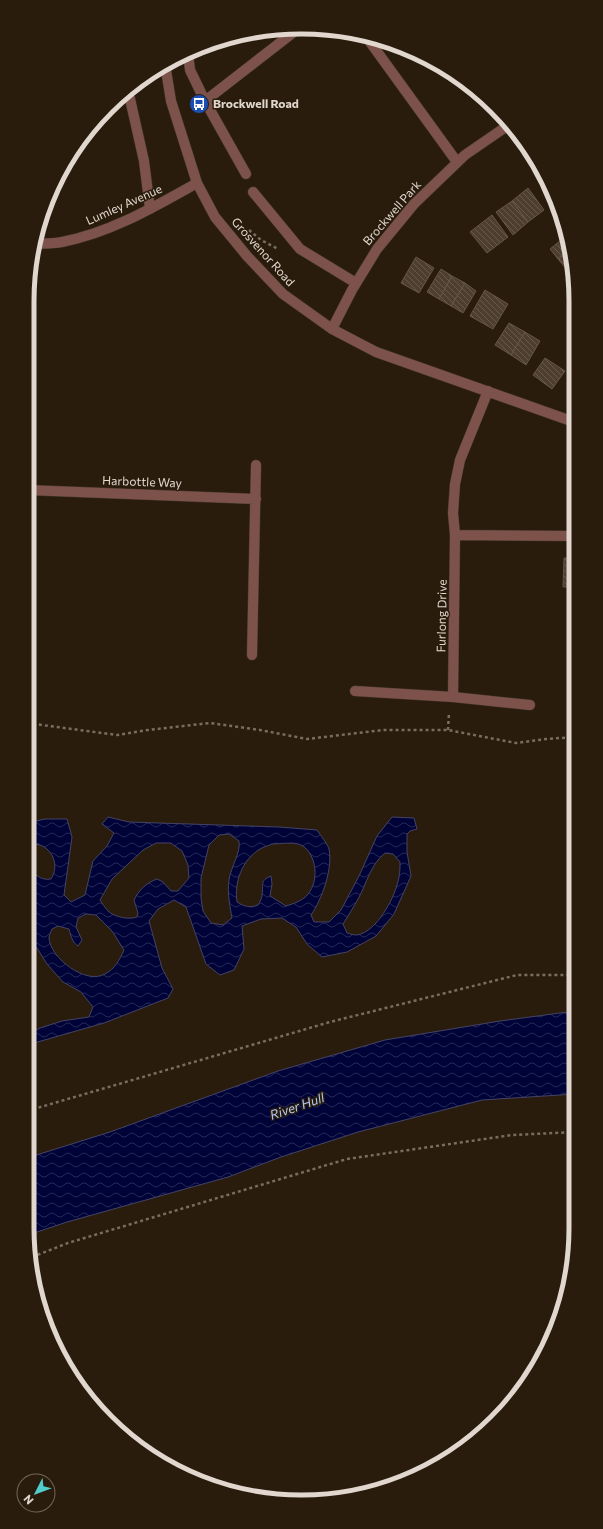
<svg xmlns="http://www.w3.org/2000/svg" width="603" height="1529" font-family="Commissioner,sans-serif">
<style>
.water{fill:url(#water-waves);stroke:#444365;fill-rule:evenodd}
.building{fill:url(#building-back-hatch);stroke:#655545}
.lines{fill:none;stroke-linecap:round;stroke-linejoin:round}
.minor-casing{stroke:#433628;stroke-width:11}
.path{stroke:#796d61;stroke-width:2.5;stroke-dasharray:3 3;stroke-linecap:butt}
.minor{stroke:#7c524b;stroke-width:10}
.labels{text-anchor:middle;stroke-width:3;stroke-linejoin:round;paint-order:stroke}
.poi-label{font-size:12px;font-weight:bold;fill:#e1d7ce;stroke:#291c0d;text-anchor:start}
.street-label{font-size:12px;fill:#e1d7ce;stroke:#291c0d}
.water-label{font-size:13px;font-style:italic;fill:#b3c8f2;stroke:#291c0d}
.rim{fill:none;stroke:#e1d7ce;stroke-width:5}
</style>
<defs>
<pattern id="water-waves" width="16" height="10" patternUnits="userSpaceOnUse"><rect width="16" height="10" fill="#000338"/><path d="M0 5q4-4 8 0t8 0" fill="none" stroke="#252754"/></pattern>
<pattern id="building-back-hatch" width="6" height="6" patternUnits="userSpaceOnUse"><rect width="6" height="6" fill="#4d3e2f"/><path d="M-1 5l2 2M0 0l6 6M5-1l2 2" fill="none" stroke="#66594c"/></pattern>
</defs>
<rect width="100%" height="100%" fill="#291c0d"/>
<!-- water -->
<path class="water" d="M108,817L129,822L279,827L317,830C320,835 327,843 329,849C333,869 322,899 311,915L314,922H329L341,910L359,876L377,836L392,817L414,818L417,829L410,831L407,834V852L411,876L394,914L376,936L347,952L322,957L307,944L296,927L282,918L261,919L242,926L244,949L234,970L220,975L206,964L186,907L174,900L158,909L149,921L162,968L173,989L168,998L104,1023L27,1045V1033H31L40,1028L62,1021L89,1017L93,1007L81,992L63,982L47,964L37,948L27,944V873C38,872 38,881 51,879C59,867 54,850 40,845C36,844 31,844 27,844V823L45,819H67L72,837L64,895L71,902L85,895L93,861L107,846L114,833L102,824ZM229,834L239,841C241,853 231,866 229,880C227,892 230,906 232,918L223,925L211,923L203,911L201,898V878L209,845L219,835ZM156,843H171L182,851L188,865L189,878L178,891H171L163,882L157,879C146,883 139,890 134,900L138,913L137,917C129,920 114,917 108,911C105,908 102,903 100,900L112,879L143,850ZM272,844C280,844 295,841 303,846C317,856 319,881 308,894C304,900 293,904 286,906L270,896L272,884L271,876C259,881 264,884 262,895C262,898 260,902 258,905C250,908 245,907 237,902C234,882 242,860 260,849C263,847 268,846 272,844ZM385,853L393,854L400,862C400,867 400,872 399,877C396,896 377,932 357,935C354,935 350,934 347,933L343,924C348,916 353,908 358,899C367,883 370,865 385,853ZM86,914L96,915L112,931L124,950C120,959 115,969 105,974C86,985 50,958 49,938C49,935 51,932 52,929L58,926L69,929C71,936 72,942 78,946L82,940L76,927L78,918Z
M575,1011L576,1094L482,1100L358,1132L281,1157L228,1177L67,1222L28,1235L27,1227V1158L110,1132L278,1071L385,1040L500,1021Z"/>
<!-- building -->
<path class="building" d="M528,188L544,210L528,222L512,201Z
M512,201L528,222L513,235L496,212Z
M492,215L508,237L487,253L470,232Z
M566,236L569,250L558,259L550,249Z
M569,250L573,263L566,269L558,259Z
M416,257L434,268L419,293L401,283Z
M573,263L574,265V279L566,269Z
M441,269L452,276L439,299L427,292Z
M452,276L465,283L451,306L439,299Z
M465,283L476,291L463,313L451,306Z
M485,290L508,304L493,329L470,316Z
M509,323L525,332L511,355L495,345Z
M525,332L540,341L526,365L511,355Z
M545,358L565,371L552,389L533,375Z
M564,558H574V587H563Z"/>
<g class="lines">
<!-- minor casing -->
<g class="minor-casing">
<path id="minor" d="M365,35L457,162
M188,53L190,70L205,101L246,174
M165,64L171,101L197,183L215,217L247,256L283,294L332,329L376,352L574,422
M128,90L144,161L150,209
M205,101L299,28
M253,192L300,249L356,283
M35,244C44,243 53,244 62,242C110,233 154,207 197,183
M332,329L352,290L377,249L414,204L465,155L510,124
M27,490L256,499
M455,535L574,536
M252,655L256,465
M355,691L453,697L530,705
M453,697L455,535L453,513L455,484L460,460L488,391"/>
</g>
<!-- path -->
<path class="path" d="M249,230L261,240L278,249
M27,723L117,735L148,730L210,723L260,730L307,739L383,730H448L516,743L546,739L575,737
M448,730L449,713
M27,1111L330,1022L517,975H575
M32,1257L68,1243L347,1159L512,1135L576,1132"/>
<!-- minor -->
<use href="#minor" class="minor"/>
</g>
<!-- icons -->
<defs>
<g id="bus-disc" transform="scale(1)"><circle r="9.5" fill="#1a4fb4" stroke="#291c0d"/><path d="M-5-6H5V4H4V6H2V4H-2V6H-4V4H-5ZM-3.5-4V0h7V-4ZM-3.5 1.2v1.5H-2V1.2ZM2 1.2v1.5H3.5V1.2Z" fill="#fff"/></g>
</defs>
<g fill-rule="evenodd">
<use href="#bus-disc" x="199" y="104"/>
</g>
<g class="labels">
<!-- poi labels -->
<g class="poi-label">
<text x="213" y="108">Brockwell Road</text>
</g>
<!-- street labels -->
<g class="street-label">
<text transform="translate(124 205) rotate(-24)" y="4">Lumley Avenue</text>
<text transform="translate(392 213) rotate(-49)" y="4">Brockwell Park</text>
<text transform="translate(263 252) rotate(48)" y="4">Grosvenor Road</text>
<text transform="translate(142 482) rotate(2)" y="4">Harbottle Way</text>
<text transform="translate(442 616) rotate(-89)" y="4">Furlong Drive</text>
</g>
<!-- water labels -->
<g class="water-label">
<text transform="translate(297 1106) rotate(-19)" y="5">River Hull</text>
</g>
</g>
<!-- crop -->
<path d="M0 0H603V1529H0ZM301 34H302A267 267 0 0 1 569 301V1228A267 267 0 0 1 302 1495H301A267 267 0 0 1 34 1228V301A267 267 0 0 1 301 34Z" fill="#291c0d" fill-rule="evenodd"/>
<path class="rim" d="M301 34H302A267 267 0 0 1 569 301V1228A267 267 0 0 1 302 1495H301A267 267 0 0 1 34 1228V301A267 267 0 0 1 301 34Z"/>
<!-- north arrow -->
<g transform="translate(36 1493) rotate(228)"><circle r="19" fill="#291c0d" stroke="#73675a"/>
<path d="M0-3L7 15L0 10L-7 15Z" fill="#52cdcd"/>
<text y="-6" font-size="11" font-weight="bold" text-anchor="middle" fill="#e1d7ce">N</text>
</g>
</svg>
